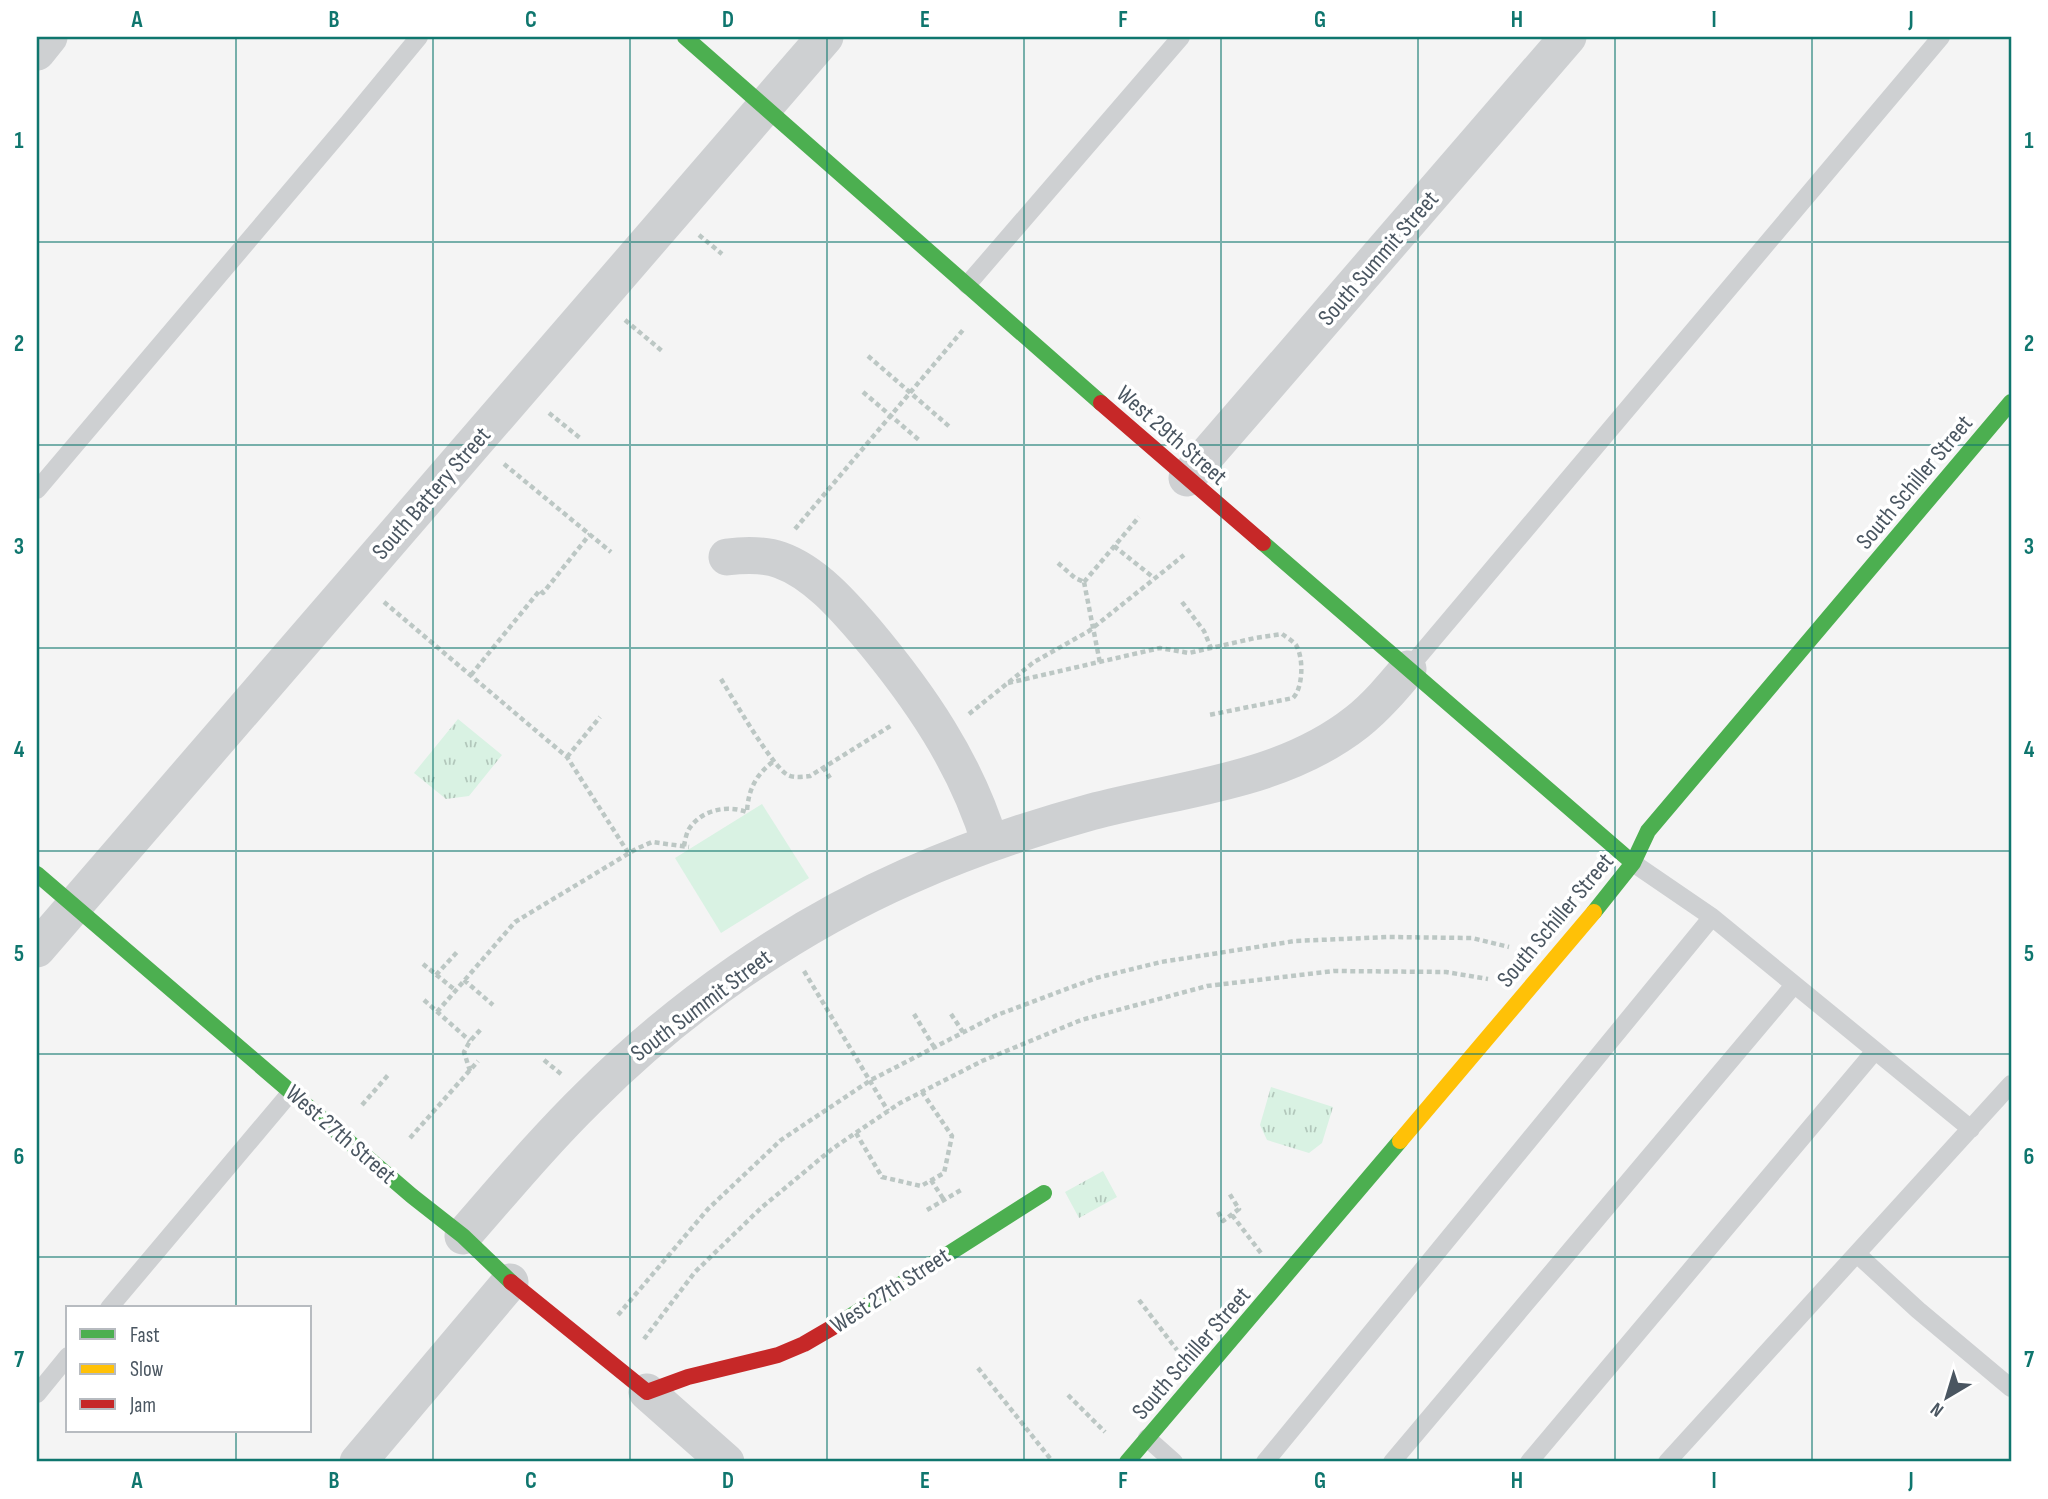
<svg xmlns="http://www.w3.org/2000/svg" width="2048" height="1499" font-family="'Sofia Sans Condensed',sans-serif">
<style>
.park{fill:url(#park-tufts)}
.pitch{fill:#d9f2e3}
.lines{fill:none;stroke-linecap:round;stroke-linejoin:round}
.path{stroke:#bcc7c4;stroke-width:4.5;stroke-dasharray:5 3.5;stroke-linecap:butt}
.lane{stroke:#ced0d2;stroke-width:18}
.street{stroke:#ced0d2;stroke-width:37}
.fast{stroke:#4caf50;stroke-width:16}
.slow{stroke:#ffc107;stroke-width:16}
.jam{stroke:#c62828;stroke-width:16}
.grid{fill:none;stroke:#0f766e;stroke-width:2;stroke-opacity:0.55}
.labels{text-anchor:middle;stroke-width:7;stroke-linejoin:round;paint-order:stroke}
.street-label{font-size:24px;fill:#4a5661;stroke:#fff}
.neatline{fill:none;stroke:#0f766e;stroke-width:2.5}
.grid-label{font-size:23px;text-anchor:middle;font-weight:bold;fill:#0f766e}
</style>
<defs>
<pattern id="park-tufts" width="24" height="20" patternUnits="userSpaceOnUse" patternTransform="scale(1.75)"><rect width="24" height="20" fill="#d9f2e3"/><path d="M3 7l-1-3M5 7V3M7 7l1-3M15 17l-1-3M17 17v-4M19 17l1-3" fill="none" stroke="#b2c7bb"/></pattern>
</defs>
<rect width="100%" height="100%" fill="#f4f4f4"/>
<!-- park -->
<path class="park" d="M458,719L502,755L469,796L446,799L414,773Z
M1271,1087L1333,1107L1322,1143L1309,1153L1267,1140L1260,1125Z
M1103,1171L1117,1197L1079,1218L1065,1192Z"/>
<!-- pitch -->
<path class="pitch" d="M762,804L809,878L721,933L675,858Z"/>
<g class="lines">
<!-- path -->
<path class="path" d="M699,235L722,254
M625,320L662,351
M868,356L951,428
M863,392L919,440
M549,413L580,438
M504,464L611,552
M795,529L963,330
M1114,546L1154,578
M1058,563L1075,578L1084,582
M1084,582L1139,517
M1084,582L1100,663
M384,602L567,757L629,854
M1182,602L1204,631L1211,648
M471,675L540,590L543,593L590,534
M721,679C732,697 773,768 788,775C794,778 803,777 810,776L892,725
M1008,683L1160,648L1189,653L1255,638L1282,634C1286,637 1293,641 1296,645C1304,658 1303,688 1293,698L1209,715
M969,714L1034,662L1089,631L1184,555
M567,757L600,717
M823,767L830,778
M684,846C685,841 686,834 689,829C702,809 727,805 747,812C748,790 756,774 774,761
M423,964L455,990
M804,971L888,1111
M436,975L458,951
M464,980L493,1005
M424,1000L470,1041
M437,1012L515,922L636,849L652,842L689,847
M914,1014L934,1047
M951,1014L963,1032
M544,1060L561,1074
M470,1071L464,1052L470,1041L482,1028
M362,1105L389,1074
M856,1133L882,1177L921,1186L944,1173L952,1136L922,1092
M410,1138L478,1061
M931,1180L944,1200
M927,1210L961,1190
M1218,1212L1223,1221L1239,1209L1229,1193
M1232,1215L1261,1253
M1139,1300L1177,1350
M618,1315L708,1209L781,1140L871,1080L997,1015L1096,978L1161,962L1295,941L1388,937L1472,938L1509,947
M644,1339L695,1272L761,1208L832,1149L900,1103L982,1061L1081,1020L1207,986L1334,971L1446,972L1488,979
M978,1368L1053,1462
M1068,1395L1105,1432"/>
<!-- lane -->
<path class="lane" d="M967,285L1181,37
M37,490L348,123L419,37
M1408,669L1941,37
M1633,863L1712,917L1971,1129
M1857,1254L1918,1310L2011,1388
M109,1308L291,1092
M37,1394L68,1356
M1147,1438L1174,1462
M1265,1462L1712,917
M1392,1462L1794,985
M1529,1462L1874,1052
M1667,1462L2011,1084"/>
<!-- street -->
<path class="street" d="M37,52L49,37
M1187,478L1568,37
M727,557C744,555 763,554 780,560C814,572 843,605 866,632C919,695 966,763 990,843
M37,949L825,37
M463,1236C504,1189 544,1141 589,1097C680,1006 791,928 909,876C968,850 1029,829 1091,812C1181,788 1281,782 1357,722C1376,707 1392,688 1408,669
M647,1392L726,1462
M358,1462L510,1282"/>
<!-- fast -->
<path class="fast" d="M685,37L1101,403
M1263,543L1633,863
M37,874L412,1196L463,1236L511,1282
M1594,912L1633,863L1648,831L2011,402
M840,1323L1044,1193
M1127,1462L1400,1141"/>
<!-- slow -->
<path class="slow" d="M1400,1141L1594,912"/>
<!-- jam -->
<path class="jam" d="M1101,403L1263,543
M511,1282L647,1392L688,1377L778,1355L804,1344L840,1323"/>
</g>
<!-- grid -->
<path class="grid" d="M236,37V1308M433,37V1462M630,37V1462M827,37V1462M1024,37V1462M1221,37V1462M1418,37V1462M1615,37V1462M1812,37V1462M37,242H2011M37,445H2011M37,648H2011M37,851H2011M37,1054H2011M37,1257H2011M236,1431V1462"/>
<g class="labels">
<!-- street labels -->
<g class="street-label">
<text transform="translate(1378 258) rotate(-49)" y="8">South Summit Street</text>
<text transform="translate(1172 435) rotate(41)" y="8">West 29th Street</text>
<text transform="translate(1914 482) rotate(-50)" y="8">South Schiller Street</text>
<text transform="translate(431 493) rotate(-49)" y="8">South Battery Street</text>
<text transform="translate(1555 920) rotate(-50)" y="8">South Schiller Street</text>
<text transform="translate(701 1005) rotate(-37)" y="8">South Summit Street</text>
<text transform="translate(341 1134) rotate(41)" y="8">West 27th Street</text>
<text transform="translate(890 1290) rotate(-33)" y="8">West 27th Street</text>
<text transform="translate(1191 1353) rotate(-49)" y="8">South Schiller Street</text>
</g>
</g>
<!-- border -->
<rect width="2048" height="1499" fill="none" stroke="#ffffff" stroke-width="77"/>
<!-- legend -->
<rect x="66" y="1306" width="245" height="126" fill="#ffffff" stroke="#b7bbc0" stroke-width="2"/>
<rect x="80" y="1329" width="35" height="10" fill="#4caf50" stroke="#b7bbc0" stroke-width="2"/>
<text x="130" y="1342" font-size="21" fill="#4a5661">Fast</text>
<rect x="80" y="1364" width="35" height="10" fill="#ffc107" stroke="#b7bbc0" stroke-width="2"/>
<text x="130" y="1376" font-size="21" fill="#4a5661">Slow</text>
<rect x="80" y="1399" width="35" height="10" fill="#c62828" stroke="#b7bbc0" stroke-width="2"/>
<text x="130" y="1412" font-size="21" fill="#4a5661">Jam</text>
<!-- north arrow -->
<g transform="translate(1947 1397) rotate(218)" stroke="#ffffff" stroke-width="5" paint-order="stroke">
<path d="M0-5L12 26L0 18L-12 26Z" fill="#4a5661"/>
<text y="-10" font-size="19" font-weight="bold" text-anchor="middle" fill="#4a5661">N</text>
</g>
<rect x="38" y="38" width="1972" height="1422" class="neatline"/>
<g class="grid-label">
<text x="137" y="27">A</text>
<text x="334" y="27">B</text>
<text x="531" y="27">C</text>
<text x="728" y="27">D</text>
<text x="925" y="27">E</text>
<text x="1123" y="27">F</text>
<text x="1320" y="27">G</text>
<text x="1517" y="27">H</text>
<text x="1714" y="27">I</text>
<text x="1911" y="27">J</text>
<text x="19" y="148">1</text>
<text x="2029" y="148">1</text>
<text x="19" y="351">2</text>
<text x="2029" y="351">2</text>
<text x="19" y="554">3</text>
<text x="2029" y="554">3</text>
<text x="19" y="757">4</text>
<text x="2029" y="757">4</text>
<text x="19" y="961">5</text>
<text x="2029" y="961">5</text>
<text x="19" y="1164">6</text>
<text x="2029" y="1164">6</text>
<text x="19" y="1367">7</text>
<text x="2029" y="1367">7</text>
<text x="137" y="1488">A</text>
<text x="334" y="1488">B</text>
<text x="531" y="1488">C</text>
<text x="728" y="1488">D</text>
<text x="925" y="1488">E</text>
<text x="1123" y="1488">F</text>
<text x="1320" y="1488">G</text>
<text x="1517" y="1488">H</text>
<text x="1714" y="1488">I</text>
<text x="1911" y="1488">J</text>
</g>
</svg>
